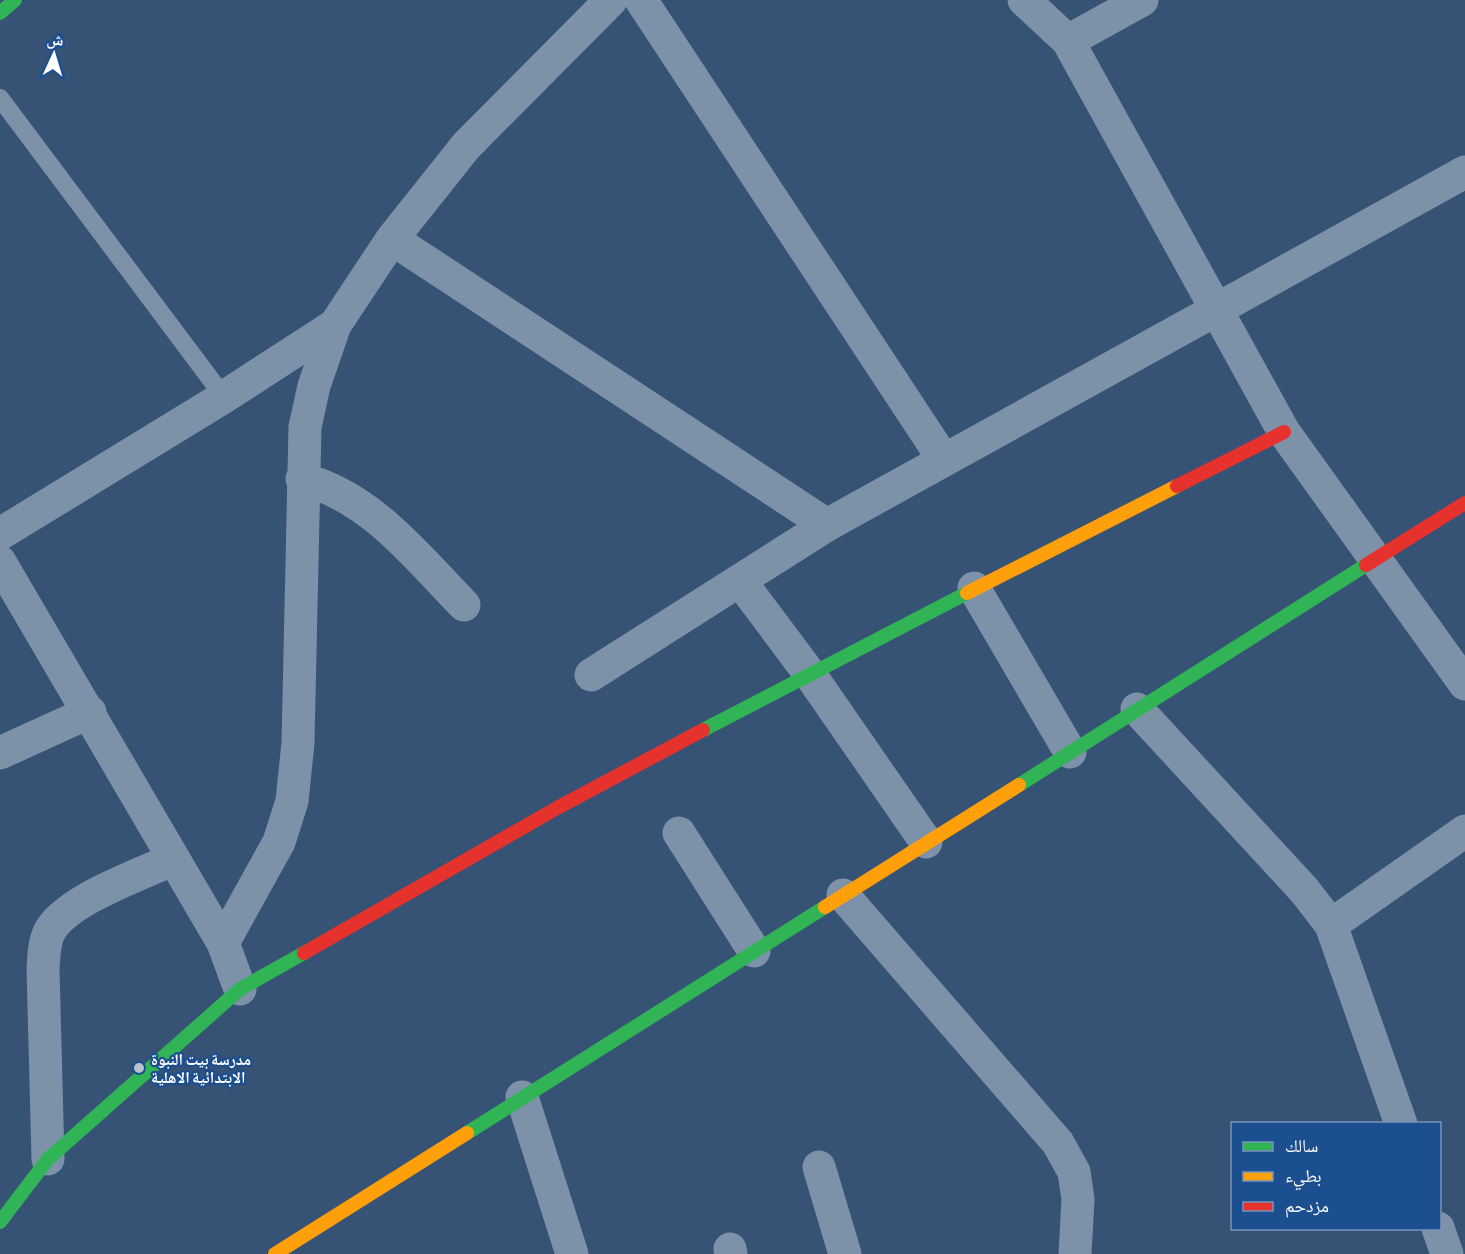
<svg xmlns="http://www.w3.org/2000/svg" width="1465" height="1254" font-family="'Alegreya Sans','Noto Naskh Arabic',sans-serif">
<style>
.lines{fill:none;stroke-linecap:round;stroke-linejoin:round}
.lane{stroke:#7d92a8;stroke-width:18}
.street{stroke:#7d92a8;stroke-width:33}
.fast{stroke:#30b455;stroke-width:14}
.slow{stroke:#ff9f0a;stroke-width:14}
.jam{stroke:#e5322d;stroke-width:14}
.poi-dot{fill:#b9c2ce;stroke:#1b4f8f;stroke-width:2}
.labels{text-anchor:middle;stroke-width:4.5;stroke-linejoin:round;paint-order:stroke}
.poi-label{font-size:16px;font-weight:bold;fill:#fff;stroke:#1b4f8f;text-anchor:start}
</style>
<rect width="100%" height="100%" fill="#365274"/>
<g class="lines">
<!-- lane -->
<path class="lane" d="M0,98L224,397"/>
<!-- street -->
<path class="street" d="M641,0L944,460
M1024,0L1068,41L1284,432L1465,684
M1068,41L1142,0
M392,239L827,525
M302,479C371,497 416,556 464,605
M0,534L224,397L335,325
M0,562L223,943L240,989
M741,582L809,673L926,842
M974,588L1070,752
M591,675L827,525L1465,172
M1137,709L1304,890L1331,925L1401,1124
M0,753L90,712
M679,833L754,951
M843,895L1058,1143L1074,1172L1078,1199L1075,1254
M1331,925L1465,831
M223,943L279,842L292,801L298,743L305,427L314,386L335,325L392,239L466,146L611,0
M522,1097L572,1254
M48,1159L43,969C44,955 44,940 51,929C70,899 141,874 174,859
M819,1167L845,1254
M1438,1228L1447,1254
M730,1249L731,1254"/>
<!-- fast -->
<path class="fast" d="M0,13L15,0
M703,730L967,593
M1019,785L1366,565
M467,1133L825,907
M0,1222L48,1159L240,989L304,953"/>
<!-- slow -->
<path class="slow" d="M967,593L1177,486
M825,907L1019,785
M275,1254L467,1133"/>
<!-- jam -->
<path class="jam" d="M1177,486L1284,432
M1366,565L1465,503
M304,953L557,808L703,730"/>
</g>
<!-- markers -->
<circle class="poi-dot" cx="139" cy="1068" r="6"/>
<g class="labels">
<!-- poi labels -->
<g class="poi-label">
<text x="151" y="1065">مدرسة بيت النبوة<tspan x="151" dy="18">الابتدائية الاهلية</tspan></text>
</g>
</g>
<!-- legend -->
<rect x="1231" y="1122" width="210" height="108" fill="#1b4f8f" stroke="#7695bc" stroke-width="1.5"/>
<rect x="1243" y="1142" width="30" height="9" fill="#30b455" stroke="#7695bc" stroke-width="1.5"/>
<text x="1285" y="1152" font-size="18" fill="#ffffff">سالك</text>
<rect x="1243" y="1172" width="30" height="9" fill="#ff9f0a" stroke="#7695bc" stroke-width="1.5"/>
<text x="1285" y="1182" font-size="18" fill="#ffffff">بطيء</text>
<rect x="1243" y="1202" width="30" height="9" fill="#e5322d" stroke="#7695bc" stroke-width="1.5"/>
<text x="1285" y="1212" font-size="18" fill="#ffffff">مزدحم</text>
<!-- north arrow -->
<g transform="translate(54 54) rotate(4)" stroke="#1b4f8f" stroke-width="4.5" paint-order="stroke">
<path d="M0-4.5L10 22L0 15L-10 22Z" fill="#ffffff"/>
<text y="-9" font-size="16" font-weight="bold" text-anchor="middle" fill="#ffffff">ش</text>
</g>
</svg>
